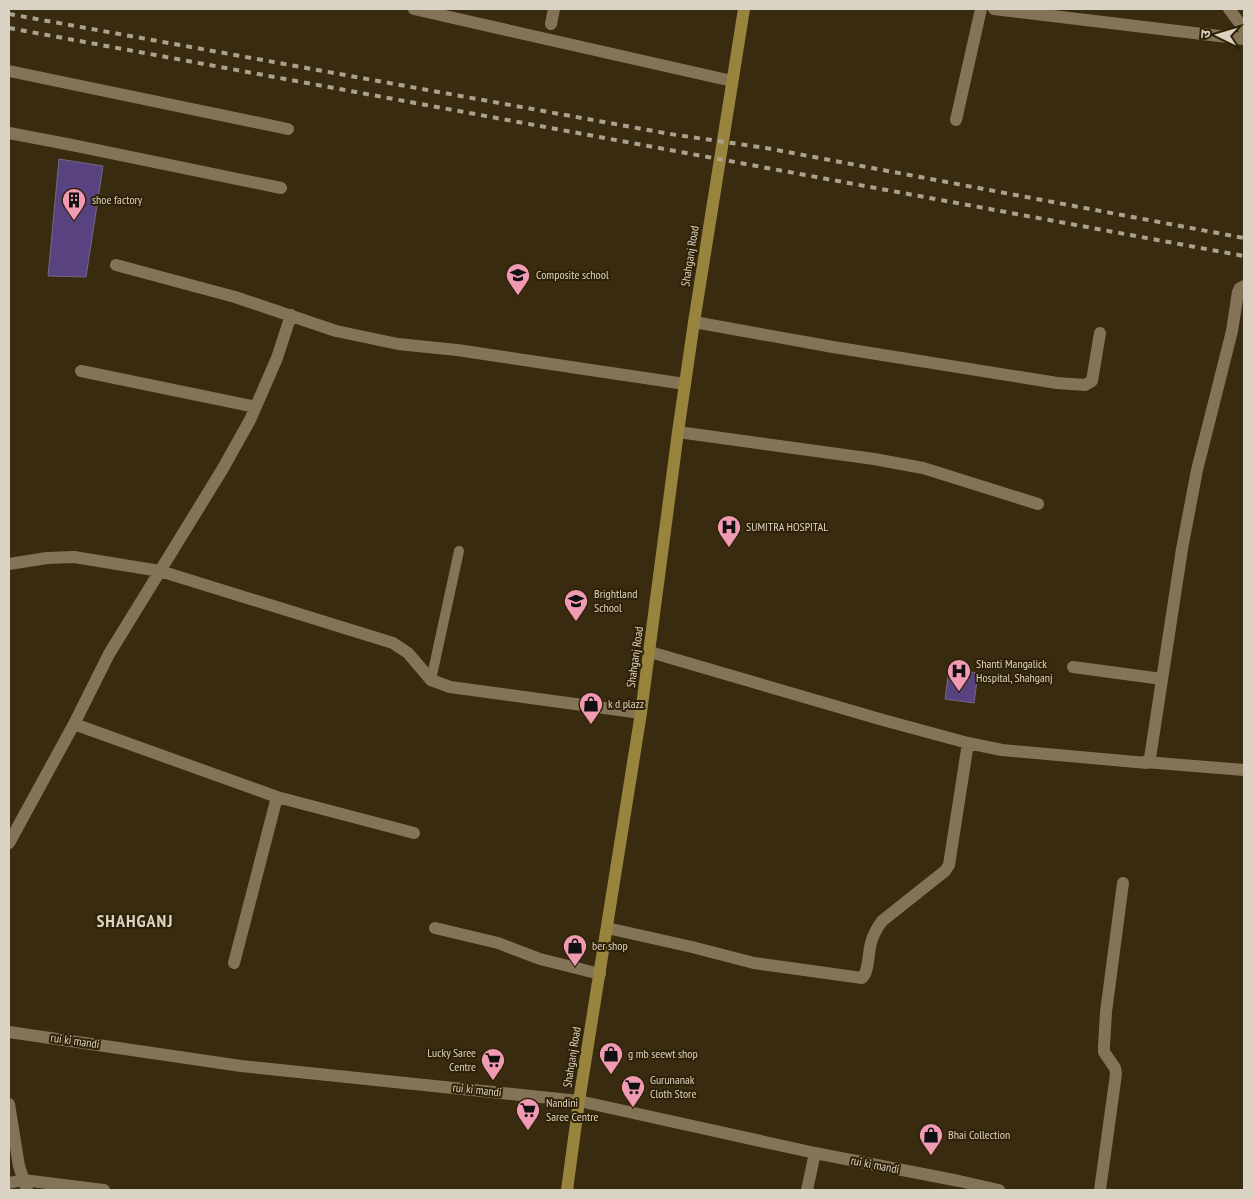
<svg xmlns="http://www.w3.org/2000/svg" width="1253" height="1199" font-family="'PT Sans Narrow','Noto Sans Devanagari',sans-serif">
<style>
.building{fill:#594280;stroke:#726985}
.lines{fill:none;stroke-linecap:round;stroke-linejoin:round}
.lane{stroke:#837357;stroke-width:10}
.street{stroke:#837357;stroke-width:12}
.secondary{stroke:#837357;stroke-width:12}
.primary{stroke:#99843e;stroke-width:12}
.rail{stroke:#aaa18e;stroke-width:4;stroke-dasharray:6 6;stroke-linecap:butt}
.labels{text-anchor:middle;stroke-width:4;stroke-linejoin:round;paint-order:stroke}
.poi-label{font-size:12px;fill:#dad2c3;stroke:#2e2106;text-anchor:start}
.street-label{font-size:12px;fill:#dad2c3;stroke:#2e2106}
.district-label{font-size:18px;font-weight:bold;letter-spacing:1px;fill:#dad2c3;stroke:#2e2106}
</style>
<rect width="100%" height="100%" fill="#382b10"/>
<!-- building -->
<path class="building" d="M59,159L103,166L86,277L48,276Z
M949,669L978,673L974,703L945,699Z"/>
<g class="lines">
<!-- lane -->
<path class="lane" d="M431,680L459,551"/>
<!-- street -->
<path class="street" d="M414,9L732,81
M994,9L1244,39
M1229,9L1244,29
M551,24L554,9
M9,71L288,129
M956,120L981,9
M9,133L72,145L281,188
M116,265L235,297L336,331L398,344L457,350L685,384
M694,322L833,347L1057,383L1085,385L1092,381L1100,333
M81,371L256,407
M678,432L874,459L923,468L1038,504
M9,564L47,558L74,557L160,571L393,643L408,653L431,680L450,687L641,713
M650,652L883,720L968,743L1002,750L1147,763L1150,758L1182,549L1197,470L1232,331L1238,292L1240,288L1244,286
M1073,667L1162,679
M74,724L277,797L414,833
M1145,762L1244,770
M9,843L74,724L109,654L222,470L250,420L277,358L291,315
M435,928L498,943L540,959L600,974
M607,928L692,947L754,963L862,978C869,972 868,953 871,943C873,934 877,928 882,921L945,871L949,865L968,743
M234,963L277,797
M9,1183L23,1180L104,1190
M807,1190L815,1153
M1100,1190L1116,1074L1115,1068L1104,1052V1046L1106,1012L1123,883"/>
<!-- secondary -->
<path class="secondary" d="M9,1032L241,1066L579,1101L815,1153L959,1181L999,1190
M9,1104L19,1166L27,1190"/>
<!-- primary -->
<path class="primary" d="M567,1190L579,1101L641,713L678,432L694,322L744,9"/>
<!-- rail -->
<path class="rail" d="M9,14L670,134L766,148L1244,238
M9,28L1244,256"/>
</g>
<!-- icons -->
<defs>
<g id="building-pin" transform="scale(1.25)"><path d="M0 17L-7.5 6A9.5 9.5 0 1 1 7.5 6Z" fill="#f19ab3" stroke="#2e2106"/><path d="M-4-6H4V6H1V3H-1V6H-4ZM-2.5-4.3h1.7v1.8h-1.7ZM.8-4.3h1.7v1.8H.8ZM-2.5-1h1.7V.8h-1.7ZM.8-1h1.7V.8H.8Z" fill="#111"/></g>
<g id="school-pin" transform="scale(1.25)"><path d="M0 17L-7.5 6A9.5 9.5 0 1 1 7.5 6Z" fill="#f19ab3" stroke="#2e2106"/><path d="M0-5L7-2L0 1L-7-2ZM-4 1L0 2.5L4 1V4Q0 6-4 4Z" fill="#111"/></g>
<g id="hospital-pin" transform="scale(1.25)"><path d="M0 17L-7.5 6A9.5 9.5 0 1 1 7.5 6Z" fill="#f19ab3" stroke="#2e2106"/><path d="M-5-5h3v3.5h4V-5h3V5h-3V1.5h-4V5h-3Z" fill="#111"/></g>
<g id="shop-pin" transform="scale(1.25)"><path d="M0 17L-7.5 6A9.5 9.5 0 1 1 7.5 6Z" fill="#f19ab3" stroke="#2e2106"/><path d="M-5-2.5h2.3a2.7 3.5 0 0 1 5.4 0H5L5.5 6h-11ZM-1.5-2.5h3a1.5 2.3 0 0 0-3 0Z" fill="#111"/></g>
<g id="supermarket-pin" transform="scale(1.25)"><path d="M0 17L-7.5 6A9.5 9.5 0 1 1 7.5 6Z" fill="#f19ab3" stroke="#2e2106"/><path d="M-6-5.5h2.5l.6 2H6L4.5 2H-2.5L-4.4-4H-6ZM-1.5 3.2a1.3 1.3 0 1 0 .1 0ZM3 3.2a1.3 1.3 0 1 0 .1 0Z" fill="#111"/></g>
</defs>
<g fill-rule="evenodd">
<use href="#building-pin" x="74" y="200"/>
<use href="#school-pin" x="518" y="275"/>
<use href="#hospital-pin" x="729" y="527"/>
<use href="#school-pin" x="576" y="601"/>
<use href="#hospital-pin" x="959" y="671"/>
<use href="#shop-pin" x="591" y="704"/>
<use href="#shop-pin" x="575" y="946"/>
<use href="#shop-pin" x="611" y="1054"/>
<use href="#supermarket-pin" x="493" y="1060"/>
<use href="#supermarket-pin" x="633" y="1087"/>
<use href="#supermarket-pin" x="528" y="1110"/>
<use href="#shop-pin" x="931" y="1135"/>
</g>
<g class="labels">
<!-- poi labels -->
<g class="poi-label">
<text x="92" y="204">shoe factory</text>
<text x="536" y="279">Composite school</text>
<text x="746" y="531">SUMITRA HOSPITAL</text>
<text x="594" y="598">Brightland<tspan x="594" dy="14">School</tspan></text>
<text x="976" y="668">Shanti Mangalick<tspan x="976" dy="14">Hospital, Shahganj</tspan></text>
<text x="608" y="708">k d plazz</text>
<text x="592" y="950">ber shop</text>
<text x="476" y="1057" text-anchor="end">Lucky Saree<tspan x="476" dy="14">Centre</tspan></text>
<text x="628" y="1058">g mb seewt shop</text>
<text x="650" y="1084">Gurunanak<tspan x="650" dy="14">Cloth Store</tspan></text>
<text x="546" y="1107">Nandini<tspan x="546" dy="14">Saree Centre</tspan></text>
<text x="948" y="1139">Bhai Collection</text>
</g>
<!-- street labels -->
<g class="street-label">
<text transform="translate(690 256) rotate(-81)" y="4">Shahganj Road</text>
<text transform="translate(635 657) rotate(-82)" y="4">Shahganj Road</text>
<text transform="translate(75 1041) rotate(8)" y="4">rui ki mandi</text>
<text transform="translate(572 1057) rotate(-81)" y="4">Shahganj Road</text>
<text transform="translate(477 1090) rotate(6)" y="4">rui ki mandi</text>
<text transform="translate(875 1165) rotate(11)" y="4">rui ki mandi</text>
</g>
<!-- district labels -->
<g class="district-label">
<text x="135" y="927">SHAHGANJ</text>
</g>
</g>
<!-- border -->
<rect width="1253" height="1199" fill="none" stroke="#dad2c3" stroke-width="20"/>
<!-- north arrow -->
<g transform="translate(1218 35) rotate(275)" stroke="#2e2106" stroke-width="4" paint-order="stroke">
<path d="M0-4L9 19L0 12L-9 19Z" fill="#dad2c3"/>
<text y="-8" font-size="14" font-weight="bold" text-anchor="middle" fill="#dad2c3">उ</text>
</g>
</svg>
